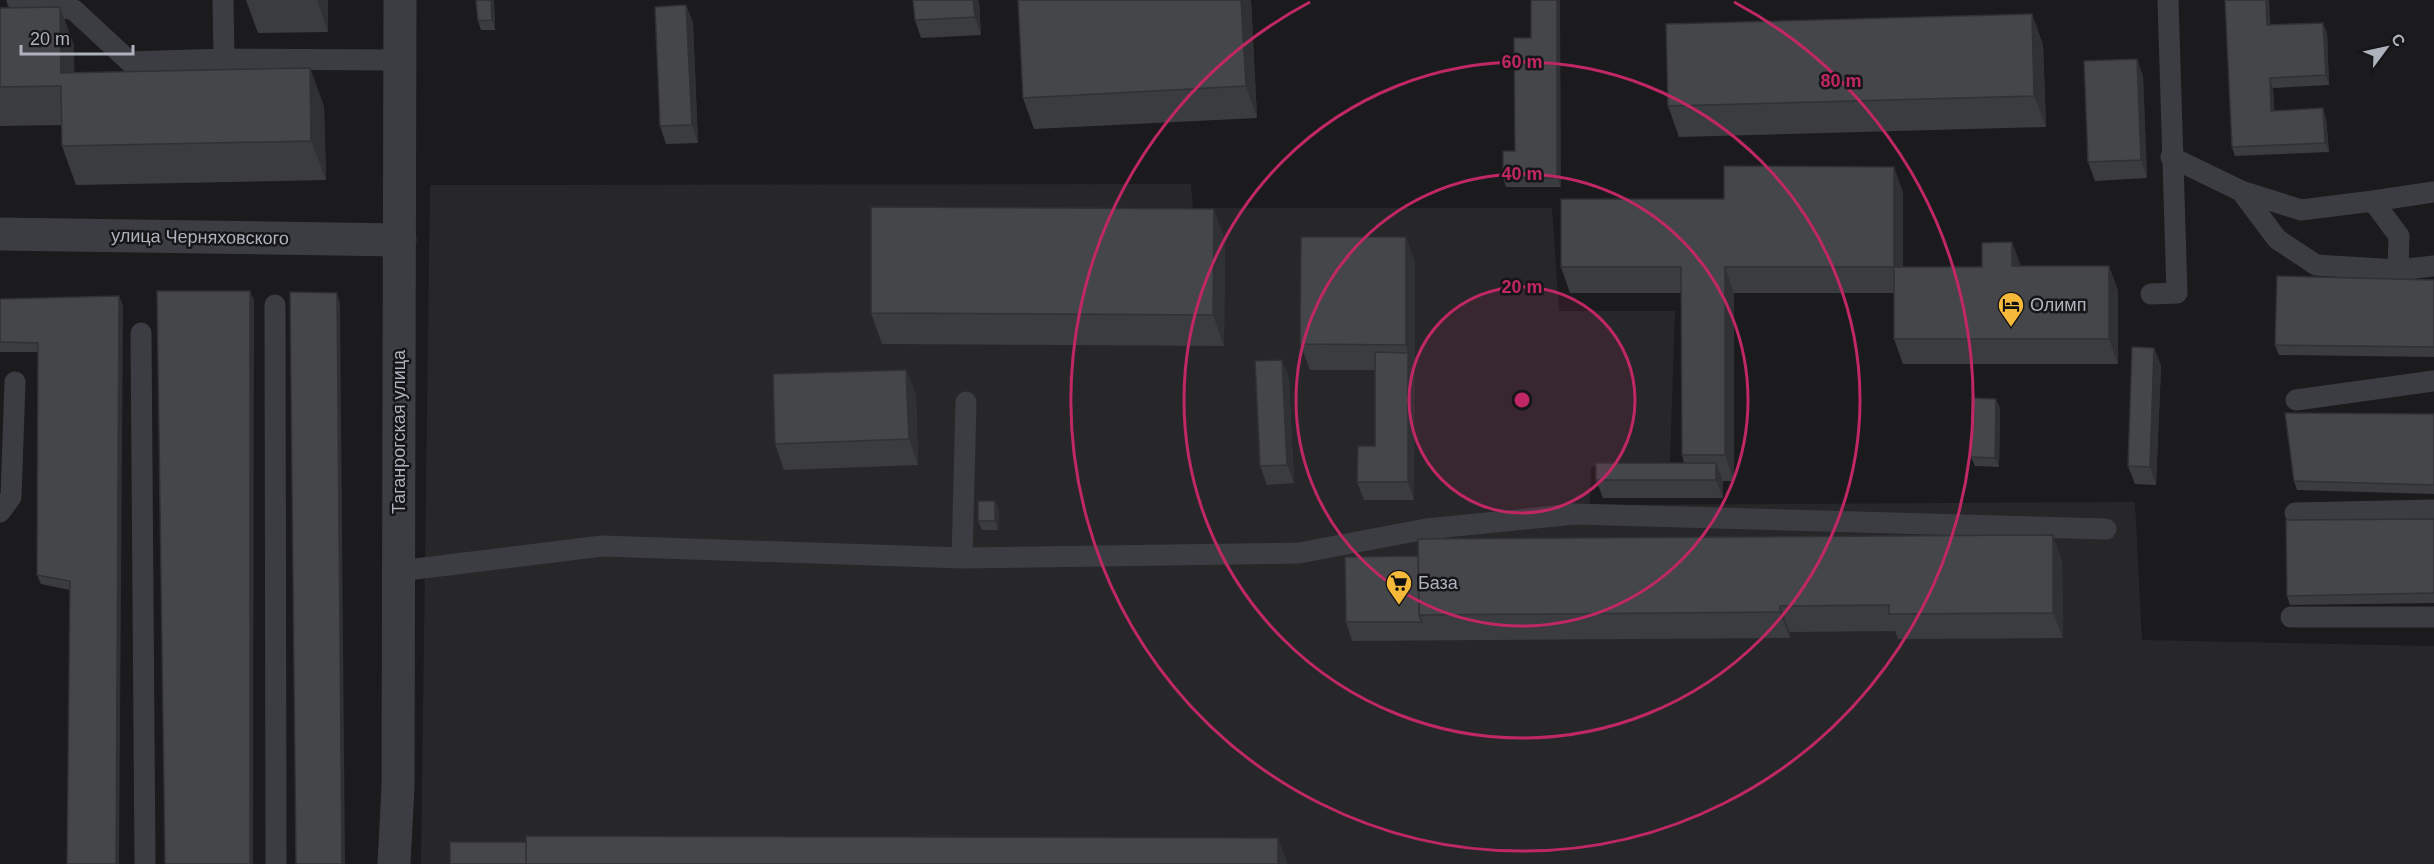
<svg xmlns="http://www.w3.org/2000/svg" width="2434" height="864" font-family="Arial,sans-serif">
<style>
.built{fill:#27272a}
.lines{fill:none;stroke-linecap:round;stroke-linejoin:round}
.lane{stroke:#3c3d42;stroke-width:21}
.street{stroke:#3c3d42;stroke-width:33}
.wall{fill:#3b3c40}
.shaded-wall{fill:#303134}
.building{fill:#45464a;stroke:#303134;stroke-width:1.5}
.ring{fill:none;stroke:#c02765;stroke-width:3}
.labels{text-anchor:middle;stroke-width:5;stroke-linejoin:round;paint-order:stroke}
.street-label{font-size:18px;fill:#adb2bd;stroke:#161618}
.poi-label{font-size:18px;fill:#adb2bd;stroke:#161618;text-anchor:start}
.centre{fill:#c02765;stroke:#161618;stroke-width:3}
.ring-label{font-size:18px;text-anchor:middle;font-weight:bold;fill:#c02765;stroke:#161618;stroke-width:5;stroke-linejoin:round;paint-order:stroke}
</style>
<rect width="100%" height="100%" fill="#1b1b1d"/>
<!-- built -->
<path class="built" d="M1191,184L1193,208H1552L1559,311H1675L1670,462L1591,467L1590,505L2135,502L2142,640L2434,646V864H421L430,185Z"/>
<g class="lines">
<!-- lane -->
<path class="lane" d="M17,0L74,10L130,62L224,59L400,60
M223,0L224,59
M2171,157L2241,191L2277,239L2316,265L2398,270L2434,266
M2241,191L2301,210L2373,201L2399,236L2398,270
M2373,201L2434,192
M2151,294L2177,293L2168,0
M275,305L276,864
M141,333L145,864
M2296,400L2434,381
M0,512L11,497L15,382
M2295,513L2434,510
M962,558L966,402
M399,571L602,546L962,558L1299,553L1426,529L1575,514L2106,529
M2291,617H2434"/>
<!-- street -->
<path class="street" d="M0,234L400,240
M394,864L398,787L400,0"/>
</g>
<!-- wall -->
<path class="wall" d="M246,0H328V32L258,33Z
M476,0H494L495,30H481L478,21Z
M1018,0H1251L1257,118L1034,129L1023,98Z
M2225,0H2269L2270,25L2327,32L2329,85L2273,88L2274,111L2326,118L2329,152L2235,156L2232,147Z
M979,2L981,35L921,38L915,20Z
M686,5L693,23L698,143L666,144L660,126Z
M60,7L74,46V73L310,68L324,107L326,180L76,185L62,146V125L0,126V8Z
M2032,14L2043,45L2046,127L1679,137L1668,106Z
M1514,38L1561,187H1506L1503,178L1515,151Z
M2137,59L2143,77L2147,178L2095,181L2088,162Z
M1903,192V267L2109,266L2118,291V364H1903L1894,339V293H1734V481H1723V498H1603L1596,480L1684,463L1682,455L1681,293H1570L1561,267L1724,199Z
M1406,237L1415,263L1414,500H1364L1357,482L1375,446V370H1310L1300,344Z
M1225,240L1224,346L882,344L871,313Z
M2434,280V357L2279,355L2275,345Z
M0,299L123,305L70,590L41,584L37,575L38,352H0Z
M2154,348L2161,366L2156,485L2135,484L2128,466Z
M906,370L916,395L918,465L784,470L775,444Z
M1289,378L1294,483L1267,485L1260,466Z
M2000,408L1999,467L1975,466L1971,457Z
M2434,414V494L2297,490L2294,481Z
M995,501L999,510L998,530H982L978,521Z
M2434,519V603L2290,605L2287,596Z
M1345,557L2062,560L2063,638L1898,639L1895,631L1790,632V638L1352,641L1346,622Z"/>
<!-- shaded-wall -->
<path class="shaded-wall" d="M317,0H328V32Z
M491,0H494L495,30L492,20Z
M973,0H978L979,2L981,35L975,17Z
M1241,0H1251L1257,118L1246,86Z
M1557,0H1560L1561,187L1557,178Z
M2266,0H2269L2271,34L2267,25Z
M686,5L693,23L698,143L692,125Z
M60,7L74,46L75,112L61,73Z
M2032,14L2043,45L2046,127L2034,96Z
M2323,23L2327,32L2329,85L2326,75Z
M2137,59L2143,77L2147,178L2141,160Z
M310,68L324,107L326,180L311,141Z
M2270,78L2273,88L2275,120L2271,111Z
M2323,108L2326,118L2329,152L2325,143Z
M1894,167L1903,192V293L1894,267Z
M1214,209L1225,240L1224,346L1213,315Z
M1406,237L1415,263L1414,500L1408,482V353L1406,345Z
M2012,242L2022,268L2012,266Z
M2109,266L2118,291V364L2109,339Z
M1725,267L1734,293V481L1725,455Z
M250,291L254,300L253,864H250Z
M337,293L340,303L345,864H342Z
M119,296L123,305L119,864H116Z
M2154,348L2161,366L2156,485L2150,467Z
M1282,360L1289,378L1294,483L1287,465Z
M906,370L916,395L918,465L909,439Z
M1996,399L2000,408L1999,467L1995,458Z
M1716,463L1723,481V498L1716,480Z
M995,501L999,510L998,530L995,521Z
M2053,535L2062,560L2063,638L2053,613Z
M1780,606L1790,632V638L1780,612Z
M1278,838L1288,864H1278Z"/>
<!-- building -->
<path class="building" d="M476,0H491L492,20L478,21Z
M913,0H973L975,17L915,20Z
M1018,0H1241L1246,86L1023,98Z
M1531,0H1557V178H1503V151H1515L1514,38H1531Z
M2225,0H2266L2267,25L2323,23L2326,75L2270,78L2271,111L2323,108L2325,143L2232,147Z
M686,5L692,125L660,126L655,7Z
M60,7L61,73L310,68L311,141L62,146L61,86L0,87V8Z
M2032,14L2034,96L1668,106L1666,24Z
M2137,59L2141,160L2088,162L2084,61Z
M1724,166L1894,167V267H1725V455H1682L1681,267H1561V199H1724Z
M871,207L1214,209L1213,315L871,313Z
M1301,237H1406V345L1300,344Z
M2012,242V266H2109V339H1894V267H1982V243Z
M2277,276L2434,280V347L2275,345Z
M157,291H250V864H165Z
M290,292L337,293L342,864H296Z
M119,296L116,864H67L70,581L37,575L38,343L0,342V299Z
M2132,347L2154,348L2150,467L2128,466Z
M1375,352L1408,353V482H1357L1358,446H1375Z
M1282,360L1287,465L1260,466L1255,361Z
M906,370L909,439L775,444L773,374Z
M1972,398L1996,399L1995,458L1971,457Z
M2285,413L2434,414V485L2294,481Z
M1596,463H1716V480H1596Z
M978,501H995V521H978Z
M2434,519V593L2287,596L2286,520Z
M2053,535V613L1889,614V605L1780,606V612L1419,615L1418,539Z
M1418,556L1419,615L1422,622H1346L1345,557Z
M526,836L1278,838V864H526Z
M450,842H526V864H450Z"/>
<!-- distance rings -->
<circle cx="1522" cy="400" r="113" fill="#c02765" fill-opacity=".12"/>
<g class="ring">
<circle cx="1522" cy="400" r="113"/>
<circle cx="1522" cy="400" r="226"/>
<circle cx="1522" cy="400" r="338"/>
<path d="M1734 2A451 451 0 1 1 1310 2"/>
</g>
<!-- icons -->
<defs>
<g id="hotel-pin" transform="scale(1.35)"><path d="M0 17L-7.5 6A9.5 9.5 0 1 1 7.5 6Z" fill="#f6b93a" stroke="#161618"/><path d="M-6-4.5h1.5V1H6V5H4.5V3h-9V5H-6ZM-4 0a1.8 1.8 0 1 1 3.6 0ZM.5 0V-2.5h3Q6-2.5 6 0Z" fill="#111"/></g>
<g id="supermarket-pin" transform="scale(1.35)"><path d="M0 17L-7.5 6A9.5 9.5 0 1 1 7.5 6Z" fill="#f6b93a" stroke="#161618"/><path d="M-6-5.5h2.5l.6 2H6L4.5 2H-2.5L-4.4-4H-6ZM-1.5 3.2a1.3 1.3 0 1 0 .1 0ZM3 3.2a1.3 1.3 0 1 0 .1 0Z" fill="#111"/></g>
</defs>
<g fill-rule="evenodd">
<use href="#hotel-pin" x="2011" y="305"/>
<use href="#supermarket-pin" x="1399" y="583"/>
</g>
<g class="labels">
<!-- street labels -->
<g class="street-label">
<text transform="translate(200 237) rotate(1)" y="6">улица Черняховского</text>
<text transform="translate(399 432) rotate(-90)" y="6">Таганрогская улица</text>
</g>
<!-- poi labels -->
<g class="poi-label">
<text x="2030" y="311">Олимп</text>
<text x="1418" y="589">База</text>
</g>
</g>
<circle cx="1522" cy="400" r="9" class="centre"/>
<g class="ring-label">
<text x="1522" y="68">60 m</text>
<text x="1841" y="87">80 m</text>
<text x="1522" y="180">40 m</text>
<text x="1522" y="293">20 m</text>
</g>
<!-- north arrow -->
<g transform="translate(2386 48) rotate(57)" stroke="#161618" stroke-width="4.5" paint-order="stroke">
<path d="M0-4.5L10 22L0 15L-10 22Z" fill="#adb2bd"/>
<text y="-9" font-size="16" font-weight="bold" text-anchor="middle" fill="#adb2bd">С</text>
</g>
<!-- scale -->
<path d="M21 45v9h112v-9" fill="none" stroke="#adb2bd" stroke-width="3"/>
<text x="30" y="45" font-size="18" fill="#adb2bd" stroke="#161618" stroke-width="4.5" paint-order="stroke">20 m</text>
</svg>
